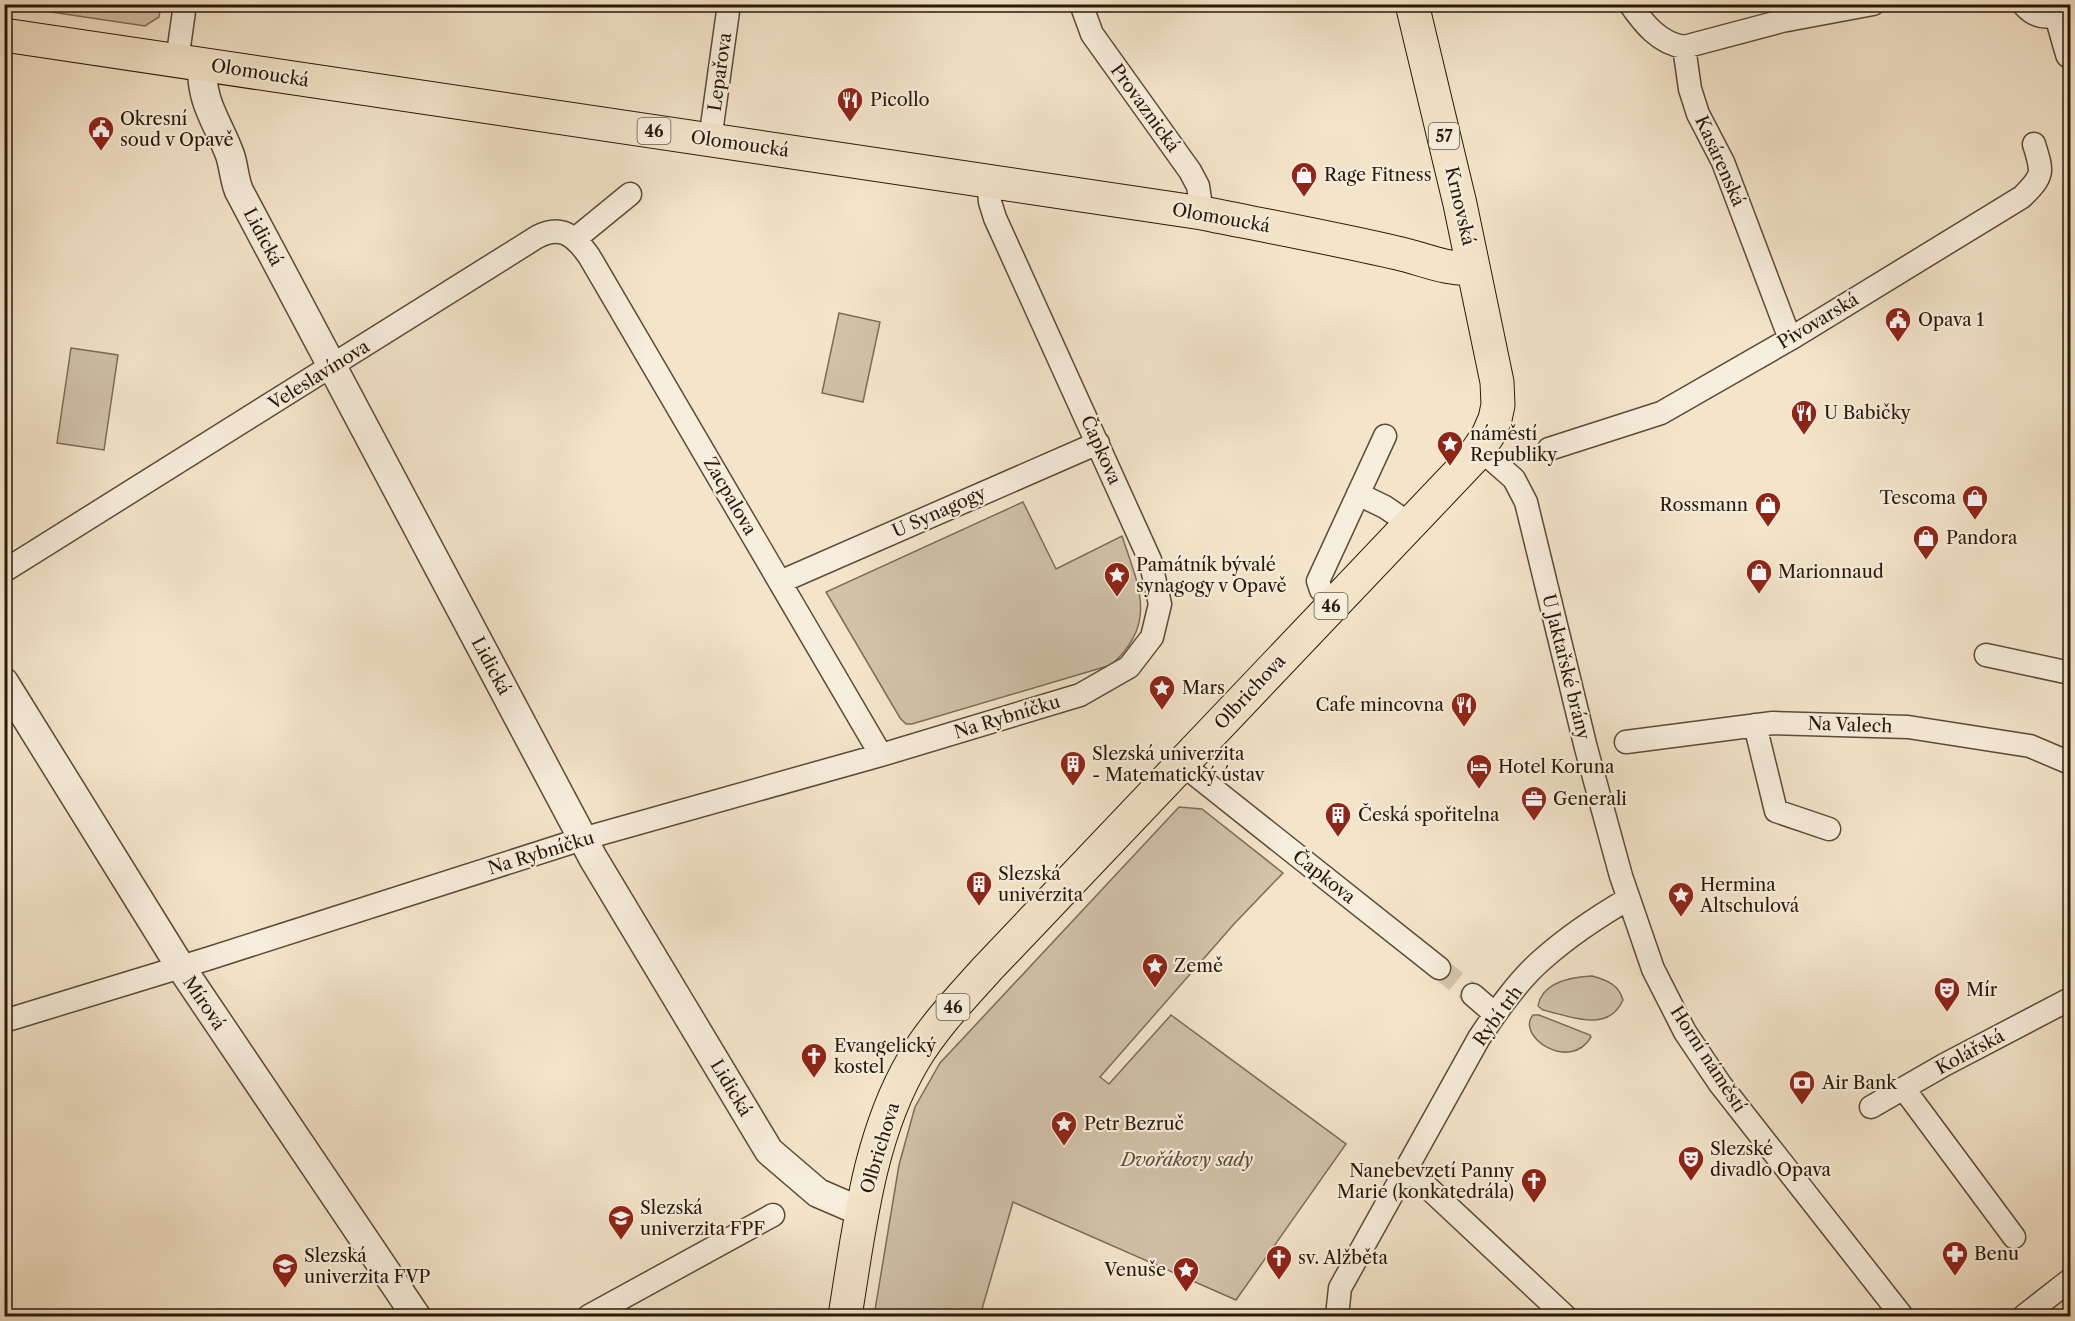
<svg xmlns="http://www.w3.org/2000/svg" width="2075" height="1321" font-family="'Libre Caslon Text',serif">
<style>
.green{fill:#d1c2a9;stroke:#7c6d58;stroke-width:1.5}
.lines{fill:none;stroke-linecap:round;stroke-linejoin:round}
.minor-tunnel{stroke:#d5c6ad;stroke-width:22;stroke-dasharray:22 11;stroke-linecap:butt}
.minor-casing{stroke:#5b4b38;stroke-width:25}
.tertiary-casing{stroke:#5b4b38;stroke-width:31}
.primary-casing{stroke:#281808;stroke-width:35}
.minor{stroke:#f8eedd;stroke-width:22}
.tertiary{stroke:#f8eedd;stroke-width:28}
.primary{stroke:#f4e5ca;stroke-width:33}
.labels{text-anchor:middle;stroke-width:4.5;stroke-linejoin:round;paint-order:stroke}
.shield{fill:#f8eedd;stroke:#665848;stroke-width:1.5}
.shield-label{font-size:16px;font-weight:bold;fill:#281808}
.street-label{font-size:18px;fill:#281808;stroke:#f8eedd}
.poi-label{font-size:18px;fill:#281808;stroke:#f8eedd;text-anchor:start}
.park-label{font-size:18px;font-style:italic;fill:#5b4b38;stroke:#f8eedd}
</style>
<rect width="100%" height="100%" fill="#f4e5ca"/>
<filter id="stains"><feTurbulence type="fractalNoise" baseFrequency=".00333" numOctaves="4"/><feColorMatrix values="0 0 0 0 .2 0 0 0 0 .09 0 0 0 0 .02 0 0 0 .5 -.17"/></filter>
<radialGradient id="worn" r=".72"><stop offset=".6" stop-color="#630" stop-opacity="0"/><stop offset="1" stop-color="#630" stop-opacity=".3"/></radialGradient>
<!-- green -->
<path class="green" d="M4,5L5,4L161,5L159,17L145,26Z
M839,313L880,322L863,402L822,393Z
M71,348L118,355L104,450L57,443Z
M1023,502L1056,569L1122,536C1139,587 1158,624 1111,665L912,724H906L900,718L826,592Z
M1179,807L1202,809L1283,873L1234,924L1100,1077L1109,1084L1171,1015L1346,1144L1236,1300L1013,1202L980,1316H874L899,1165L915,1107L940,1063Z
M1592,976C1607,980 1619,985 1623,1000C1608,1034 1570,1016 1543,1010L1538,1006C1542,982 1572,977 1592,976Z
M1533,1015H1539L1590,1035L1591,1037C1570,1073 1515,1036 1533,1015Z"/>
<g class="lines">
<!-- minor-tunnel -->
<path class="minor-tunnel" d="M1439,968L1473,995"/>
<!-- minor casing -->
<g class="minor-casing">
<path id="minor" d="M1081,4L1092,34L1190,171L1198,186L1202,213
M1630,4C1644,24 1659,43 1684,47L1782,21L1873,4
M1684,47L1690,89L1698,114L1723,162L1790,339
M177,61L185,4
M710,140L729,4
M575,239L630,194
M1480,449L1514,479L1526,502L1586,748L1621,876L1653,969L1685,1032L1720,1084L1902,1316
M1549,449L1661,413L1790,339L2022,197C2044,175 2043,173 2034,144
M1358,494L1385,507L1411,525
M4,571L537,237C561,224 575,236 589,256L881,755
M780,582L1098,443
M1335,601L1321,590L1318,581L1385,436
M1986,655L2070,673
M1755,725L1776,811L1829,829
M1626,742L1773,723L1908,727L2030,746L2070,763
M1182,764L1439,968
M1473,995L1495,1014
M4,1021L207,959L582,839L881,755L1080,695L1129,667L1152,637L1160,604L1150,560L995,218L990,202L988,181
M1904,1089L2014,1237
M1871,1107L1944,1065L2070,999
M1407,1168L1565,1316
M589,1316L773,1215
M1337,1316L1340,1288L1479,1038C1497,1011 1519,979 1544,958C1570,935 1599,916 1628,899
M2024,1316L2070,1280"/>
</g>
<!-- tertiary casing -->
<g class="tertiary-casing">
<path id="tertiary" d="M2027,4C2039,17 2056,17 2068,4
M2058,12L2070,54
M202,64C201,104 217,120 230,155C234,167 234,179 239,191L593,858L769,1151L818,1193L862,1212
M4,682L180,966L416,1316"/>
</g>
<!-- primary casing -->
<g class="primary-casing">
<path id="primary" d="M4,35L1202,213C1267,226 1332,238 1397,253C1421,258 1448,271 1473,268
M845,1316C859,1231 868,1138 913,1061C933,1027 961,998 987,969L1472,459L1488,435L1495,419L1498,405L1497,382L1460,204L1412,4"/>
</g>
<!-- minor -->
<use href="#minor" class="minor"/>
<!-- tertiary -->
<use href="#tertiary" class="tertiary"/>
<!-- primary -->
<use href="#primary" class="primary"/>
</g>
<!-- icons -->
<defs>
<g id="restaurant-pin" transform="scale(1.35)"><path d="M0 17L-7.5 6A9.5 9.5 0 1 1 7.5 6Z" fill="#8f2418" stroke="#f8eedd"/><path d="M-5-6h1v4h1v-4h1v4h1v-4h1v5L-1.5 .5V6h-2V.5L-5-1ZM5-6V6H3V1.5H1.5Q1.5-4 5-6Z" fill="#fff"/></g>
<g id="civic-pin" transform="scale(1.35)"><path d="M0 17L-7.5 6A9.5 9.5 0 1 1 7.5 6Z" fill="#8f2418" stroke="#f8eedd"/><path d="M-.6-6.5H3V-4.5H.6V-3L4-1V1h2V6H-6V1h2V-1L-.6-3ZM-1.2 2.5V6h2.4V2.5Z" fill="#fff"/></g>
<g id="shop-pin" transform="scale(1.35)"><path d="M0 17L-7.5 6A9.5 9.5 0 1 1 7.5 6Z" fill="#8f2418" stroke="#f8eedd"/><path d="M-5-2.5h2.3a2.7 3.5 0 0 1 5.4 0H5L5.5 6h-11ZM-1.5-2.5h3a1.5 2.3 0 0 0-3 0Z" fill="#fff"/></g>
<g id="sight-pin" transform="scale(1.35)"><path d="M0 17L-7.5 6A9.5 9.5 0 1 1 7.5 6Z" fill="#8f2418" stroke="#f8eedd"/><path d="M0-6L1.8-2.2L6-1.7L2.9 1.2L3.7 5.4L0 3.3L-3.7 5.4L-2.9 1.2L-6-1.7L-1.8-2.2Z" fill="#fff"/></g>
<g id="building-pin" transform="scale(1.35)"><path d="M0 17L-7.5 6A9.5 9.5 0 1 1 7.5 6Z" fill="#8f2418" stroke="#f8eedd"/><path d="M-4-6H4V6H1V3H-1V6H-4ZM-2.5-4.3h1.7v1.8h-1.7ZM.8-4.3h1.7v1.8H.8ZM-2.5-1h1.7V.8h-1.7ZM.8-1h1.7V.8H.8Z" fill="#fff"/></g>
<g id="hotel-pin" transform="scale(1.35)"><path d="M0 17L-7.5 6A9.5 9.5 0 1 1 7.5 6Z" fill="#8f2418" stroke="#f8eedd"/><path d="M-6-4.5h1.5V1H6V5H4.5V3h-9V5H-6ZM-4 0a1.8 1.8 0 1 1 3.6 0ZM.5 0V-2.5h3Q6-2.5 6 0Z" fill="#fff"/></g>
<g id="office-pin" transform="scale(1.35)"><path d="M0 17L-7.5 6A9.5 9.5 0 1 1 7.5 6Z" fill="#8f2418" stroke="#f8eedd"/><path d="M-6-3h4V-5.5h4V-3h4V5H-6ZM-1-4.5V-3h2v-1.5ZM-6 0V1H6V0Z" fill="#fff"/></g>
<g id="theatre-pin" transform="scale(1.35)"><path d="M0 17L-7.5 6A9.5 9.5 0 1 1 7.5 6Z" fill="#8f2418" stroke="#f8eedd"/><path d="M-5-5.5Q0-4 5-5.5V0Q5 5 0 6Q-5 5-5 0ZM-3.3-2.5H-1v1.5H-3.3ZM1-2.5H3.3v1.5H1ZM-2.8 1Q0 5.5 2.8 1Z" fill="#fff"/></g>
<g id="church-pin" transform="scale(1.35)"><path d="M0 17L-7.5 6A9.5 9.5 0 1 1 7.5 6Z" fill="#8f2418" stroke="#f8eedd"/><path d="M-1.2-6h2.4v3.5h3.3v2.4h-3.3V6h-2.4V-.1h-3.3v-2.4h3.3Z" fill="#fff"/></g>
<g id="bank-pin" transform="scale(1.35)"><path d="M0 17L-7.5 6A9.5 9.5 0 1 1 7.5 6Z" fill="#8f2418" stroke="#f8eedd"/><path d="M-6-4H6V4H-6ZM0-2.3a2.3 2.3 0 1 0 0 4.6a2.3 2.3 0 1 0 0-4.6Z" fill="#fff"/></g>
<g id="university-pin" transform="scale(1.35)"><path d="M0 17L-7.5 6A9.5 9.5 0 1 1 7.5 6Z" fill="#8f2418" stroke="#f8eedd"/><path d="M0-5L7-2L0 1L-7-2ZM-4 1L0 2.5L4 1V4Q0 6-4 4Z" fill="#fff"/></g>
<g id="pharmacy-pin" transform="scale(1.35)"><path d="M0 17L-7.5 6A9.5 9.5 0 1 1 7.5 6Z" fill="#8f2418" stroke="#f8eedd"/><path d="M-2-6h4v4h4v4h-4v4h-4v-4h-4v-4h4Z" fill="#fff"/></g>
</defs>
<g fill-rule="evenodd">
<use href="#restaurant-pin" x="850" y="100"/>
<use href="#civic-pin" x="101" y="129"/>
<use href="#shop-pin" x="1304" y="175"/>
<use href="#civic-pin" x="1898" y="320"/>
<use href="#restaurant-pin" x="1804" y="413"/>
<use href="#sight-pin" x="1450" y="444"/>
<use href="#shop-pin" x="1975" y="498"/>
<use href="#shop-pin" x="1768" y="505"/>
<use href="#shop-pin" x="1926" y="538"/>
<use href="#shop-pin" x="1759" y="572"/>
<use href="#sight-pin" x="1117" y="575"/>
<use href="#sight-pin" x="1162" y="688"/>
<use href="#restaurant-pin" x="1464" y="705"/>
<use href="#building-pin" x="1073" y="764"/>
<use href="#hotel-pin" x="1479" y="767"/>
<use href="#office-pin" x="1534" y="799"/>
<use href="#building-pin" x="1338" y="815"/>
<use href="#building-pin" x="979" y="884"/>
<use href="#sight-pin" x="1681" y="895"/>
<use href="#sight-pin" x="1155" y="966"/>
<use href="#theatre-pin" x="1947" y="990"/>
<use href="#church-pin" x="814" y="1056"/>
<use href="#bank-pin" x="1802" y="1083"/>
<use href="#sight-pin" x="1064" y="1124"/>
<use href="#theatre-pin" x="1691" y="1159"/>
<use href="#church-pin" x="1534" y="1181"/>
<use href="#university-pin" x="621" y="1218"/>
<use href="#pharmacy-pin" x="1955" y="1254"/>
<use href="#church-pin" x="1279" y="1258"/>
<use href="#university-pin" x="285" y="1266"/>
<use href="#sight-pin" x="1186" y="1270"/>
</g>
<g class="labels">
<!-- shield labels -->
<g class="shield">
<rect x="637.5" y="118" width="33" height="26" rx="4.5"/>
<rect x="1429" y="123" width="30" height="26" rx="4.5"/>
<rect x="1314.5" y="593" width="33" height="26" rx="4.5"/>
<rect x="936.5" y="994" width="33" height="26" rx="4.5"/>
</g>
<g class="shield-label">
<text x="654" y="137">46</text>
<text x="1444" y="142">57</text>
<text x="1331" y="612">46</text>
<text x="953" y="1013">46</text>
</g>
<!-- street labels -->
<g class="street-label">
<text transform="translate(720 72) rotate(-82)" y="6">Lepařova</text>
<text transform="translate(260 73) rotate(9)" y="6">Olomoucká</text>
<text transform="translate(1145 108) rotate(54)" y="6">Provaznická</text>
<text transform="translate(740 144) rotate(8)" y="6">Olomoucká</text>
<text transform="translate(1720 161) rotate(66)" y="6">Kasárenská</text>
<text transform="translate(1460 206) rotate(77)" y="6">Krnovská</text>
<text transform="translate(1221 218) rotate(10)" y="6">Olomoucká</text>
<text transform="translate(263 237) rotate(62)" y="6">Lidická</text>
<text transform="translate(1818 321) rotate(-31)" y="6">Pivovarská</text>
<text transform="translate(319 375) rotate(-32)" y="6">Veleslavínova</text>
<text transform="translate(1101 450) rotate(66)" y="6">Čapkova</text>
<text transform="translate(730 496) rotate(60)" y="6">Zacpalova</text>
<text transform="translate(939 512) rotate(-24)" y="6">U Synagogy</text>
<text transform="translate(491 666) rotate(62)" y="6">Lidická</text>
<text transform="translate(1566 667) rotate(76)" y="6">U Jaktařské brány</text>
<text transform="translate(1250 692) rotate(-47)" y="6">Olbrichova</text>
<text transform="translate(1007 717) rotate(-17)" y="6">Na Rybníčku</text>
<text transform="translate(1850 725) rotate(2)" y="6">Na Valech</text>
<text transform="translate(541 853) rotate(-17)" y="6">Na Rybníčku</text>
<text transform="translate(1324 877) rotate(38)" y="6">Čapkova</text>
<text transform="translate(204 1003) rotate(56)" y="6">Mírová</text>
<text transform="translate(1498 1016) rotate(-54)" y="6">Rybí trh</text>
<text transform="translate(1970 1052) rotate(-28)" y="6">Kolářská</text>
<text transform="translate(1708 1059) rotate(57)" y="6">Horní náměstí</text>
<text transform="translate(731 1088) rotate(59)" y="6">Lidická</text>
<text transform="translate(880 1148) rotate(-73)" y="6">Olbrichova</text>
</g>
<!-- poi labels -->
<g class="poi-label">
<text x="870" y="106">Picollo</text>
<text x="120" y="125">Okresní<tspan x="120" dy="21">soud v Opavě</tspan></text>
<text x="1324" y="181">Rage Fitness</text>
<text x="1918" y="326">Opava 1</text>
<text x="1824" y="419">U Babičky</text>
<text x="1470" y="440">náměstí<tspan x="1470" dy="21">Republiky</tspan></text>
<text x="1956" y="504" text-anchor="end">Tescoma</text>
<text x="1748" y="511" text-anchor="end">Rossmann</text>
<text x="1946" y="544">Pandora</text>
<text x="1136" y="571">Památník bývalé<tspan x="1136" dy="21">synagogy v Opavě</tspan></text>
<text x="1778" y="578">Marionnaud</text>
<text x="1182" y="694">Mars</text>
<text x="1444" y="711" text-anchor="end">Cafe mincovna</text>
<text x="1092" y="760">Slezská univerzita<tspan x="1092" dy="21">- Matematický ústav</tspan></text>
<text x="1498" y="773">Hotel Koruna</text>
<text x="1553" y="805">Generali</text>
<text x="1358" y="821">Česká spořitelna</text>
<text x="998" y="880">Slezská<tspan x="998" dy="21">univerzita</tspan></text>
<text x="1700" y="891">Hermina<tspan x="1700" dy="21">Altschulová</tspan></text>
<text x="1174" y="972">Země</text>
<text x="1966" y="996">Mír</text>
<text x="834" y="1052">Evangelický<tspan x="834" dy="21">kostel</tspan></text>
<text x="1822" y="1089">Air Bank</text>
<text x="1084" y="1130">Petr Bezruč</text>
<text x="1710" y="1155">Slezské<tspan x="1710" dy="21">divadlo Opava</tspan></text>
<text x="1514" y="1177" text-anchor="end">Nanebevzetí Panny<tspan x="1514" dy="21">Marie (konkatedrála)</tspan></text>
<text x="640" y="1214">Slezská<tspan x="640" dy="21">univerzita FPF</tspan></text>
<text x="1974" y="1260">Benu</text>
<text x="304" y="1262">Slezská<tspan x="304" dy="21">univerzita FVP</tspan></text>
<text x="1298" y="1264">sv. Alžběta</text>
<text x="1166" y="1276" text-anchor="end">Venuše</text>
</g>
<!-- park labels -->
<g class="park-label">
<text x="1187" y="1166">Dvořákovy sady</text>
</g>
</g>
<!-- margin -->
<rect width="2075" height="1321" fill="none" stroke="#f4e5ca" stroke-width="24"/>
<rect x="6" y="6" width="2063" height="1309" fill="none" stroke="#281808" stroke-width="3"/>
<rect x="12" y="12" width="2051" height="1297" fill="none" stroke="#281808" stroke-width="1.5"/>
<rect width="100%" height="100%" filter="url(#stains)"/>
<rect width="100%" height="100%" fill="url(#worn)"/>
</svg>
